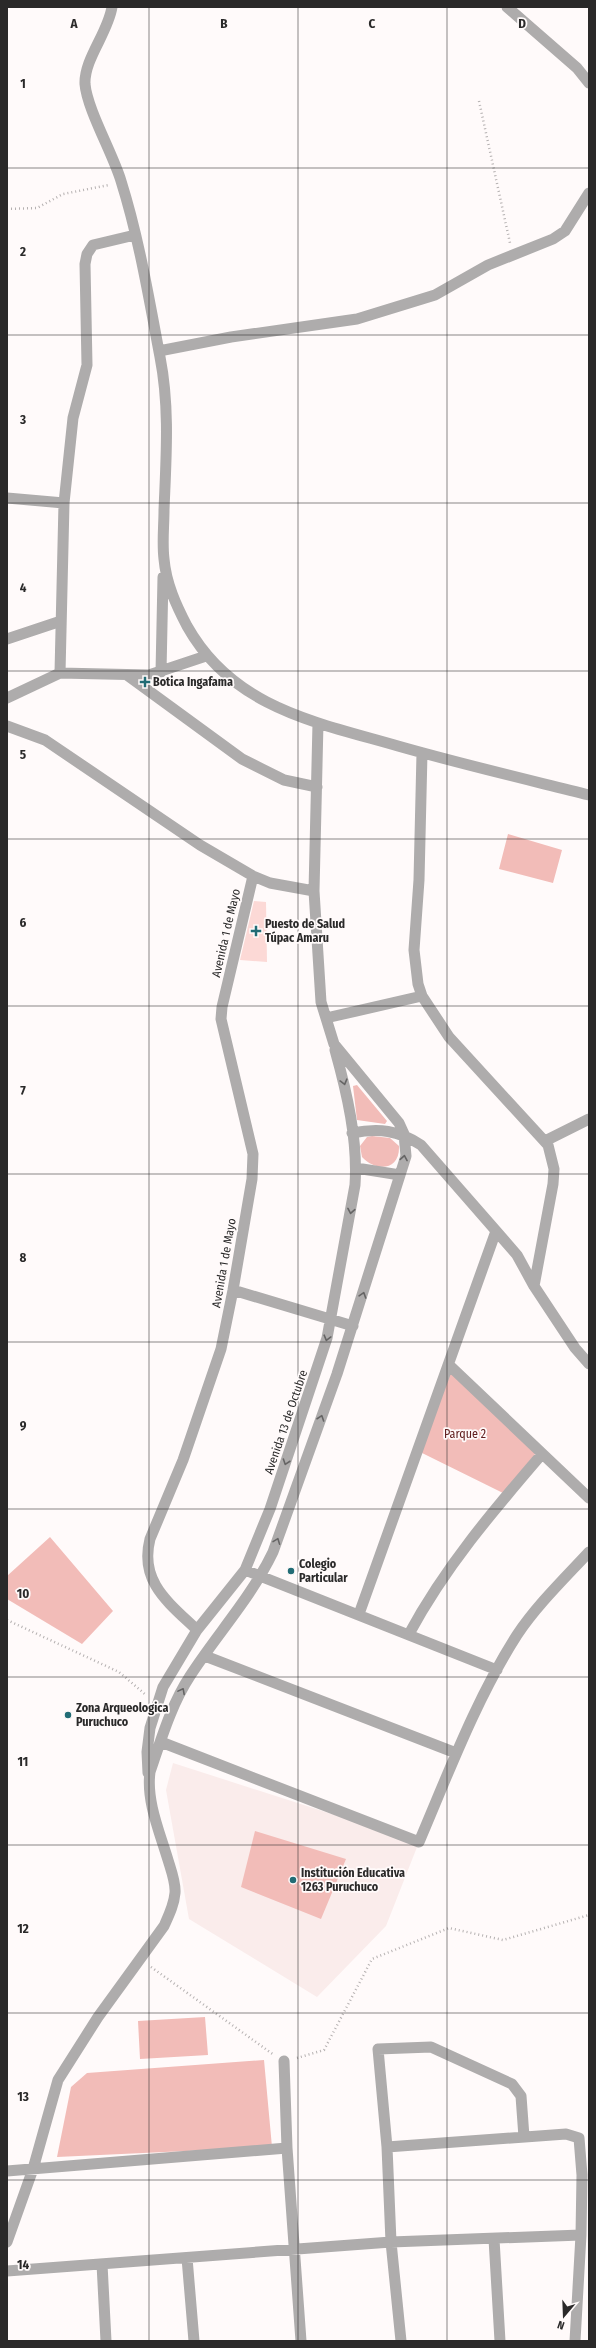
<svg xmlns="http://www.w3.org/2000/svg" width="596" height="2348" font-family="'Fira Sans Condensed',sans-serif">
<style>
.built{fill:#faeceb}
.park{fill:#f2bcb8}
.building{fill:#fcd9d6}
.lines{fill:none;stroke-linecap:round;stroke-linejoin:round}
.path{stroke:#b5b1b1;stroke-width:2.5;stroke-dasharray:1 3;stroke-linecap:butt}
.minor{stroke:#aeacac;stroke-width:11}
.oneway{stroke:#656464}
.grid{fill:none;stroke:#2a2929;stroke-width:1;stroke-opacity:0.55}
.poi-dot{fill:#226c75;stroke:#fffafa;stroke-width:1.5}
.labels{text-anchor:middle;stroke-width:3.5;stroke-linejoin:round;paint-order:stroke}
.poi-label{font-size:12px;font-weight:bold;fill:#2a2929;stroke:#fffafa;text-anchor:start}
.street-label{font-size:12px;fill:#2a2929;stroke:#fffafa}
.park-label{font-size:12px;fill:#622020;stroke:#fffafa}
.grid-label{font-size:13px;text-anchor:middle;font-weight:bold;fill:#2a2929;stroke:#fffafa;stroke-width:3.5;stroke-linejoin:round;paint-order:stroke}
</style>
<rect width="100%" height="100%" fill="#fffafa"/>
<!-- built -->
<path class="built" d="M173,1763L419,1842L386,1926L317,1997L189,1919L166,1790Z"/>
<!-- park -->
<path class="park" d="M508,834L562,850L553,883L499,869Z
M357,1085L387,1121L385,1124L357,1120L353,1086Z
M372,1136L390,1138L399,1146C400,1171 376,1172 362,1157L360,1146L367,1137Z
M450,1370L536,1453L503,1493L420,1452Z
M50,1537L113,1611L82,1644L7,1599V1576Z
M255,1831L346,1859L321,1919L241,1887Z
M205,2017L208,2055L140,2059L138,2021Z
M264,2060L272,2147L57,2157L71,2087L87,2073Z"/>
<!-- building -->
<path class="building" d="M254,901L266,902L267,962L240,960Z"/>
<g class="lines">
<!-- path -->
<path class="path" d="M479,101L510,243
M7,209L37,208L63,194L109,185
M7,1620L119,1672L146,1695
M151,1967L274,2055
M297,2058L324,2050L372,1959L449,1928L503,1940L589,1915"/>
<!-- minor -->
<path class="minor" d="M112,7C108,33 84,59 85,84C87,109 113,154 121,181C139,238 149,299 160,357C170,408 166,459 164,510C164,526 162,543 164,559C166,583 176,605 187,626C233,708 315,722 398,746C461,764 525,779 589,795
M507,7L577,68L589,83
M159,351L231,337L357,319L435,295L488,265L553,239L565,231L589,193
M7,498L64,503
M7,639L61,621
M161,672L163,577
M60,673L64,503L73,418L87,365L85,264L87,254L93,245L135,235
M127,675L242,759L284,780L317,787
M7,698L60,673L149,675L206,656
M7,726L45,740L200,845L253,876L270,883L314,891
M422,753L419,880L414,950L418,984L422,996L449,1037L548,1145L554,1169L553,1184L534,1286
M326,1018L422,996
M352,1133C379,1128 398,1130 421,1145L517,1255L534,1286L575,1348L589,1364
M545,1141L589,1119
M356,1168L400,1175
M233,1290L353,1326
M449,1365L589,1498
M245,1570L497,1670
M359,1614L496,1231
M197,1630C169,1603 139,1582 150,1539L183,1460L221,1349L233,1290L252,1179L253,1154L221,1019L222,1007L253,876
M409,1634C445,1567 493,1511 542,1454
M205,1656L456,1753
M161,1742L419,1842C448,1774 477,1697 517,1635C537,1605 564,1579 589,1552
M148,1773L147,1752L150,1728L163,1687L197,1630L245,1570L270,1509L327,1338L355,1185C358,1140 347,1093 335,1050
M284,2061L287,2148L301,2341
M387,2147L566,2134L579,2138L582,2175L581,2235L575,2341
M7,2171L287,2148
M494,2239L500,2341
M7,2242L33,2169L58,2080L98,2017L164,1926C169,1915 174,1905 175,1893C176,1883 171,1870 168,1860C160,1833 146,1801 150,1772C161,1740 171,1705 190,1676C217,1634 251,1598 273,1552L337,1374L406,1156L404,1134L399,1123L334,1044L321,1002L314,891L318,723
M187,2258L194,2341
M102,2264L106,2341
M7,2271L391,2242L581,2235
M401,2341L391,2242L387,2147L378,2049L431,2047L512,2084L521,2096L524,2137"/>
</g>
<!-- one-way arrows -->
<defs><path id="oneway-chevron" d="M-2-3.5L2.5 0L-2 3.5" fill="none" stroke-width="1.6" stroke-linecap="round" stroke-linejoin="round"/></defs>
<g class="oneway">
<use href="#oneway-chevron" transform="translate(344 1082) rotate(75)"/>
<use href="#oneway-chevron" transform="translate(404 1158) rotate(-80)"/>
<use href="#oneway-chevron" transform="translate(351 1211) rotate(100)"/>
<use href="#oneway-chevron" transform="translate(363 1295) rotate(-72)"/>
<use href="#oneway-chevron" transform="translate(327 1338) rotate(105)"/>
<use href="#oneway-chevron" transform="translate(321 1418) rotate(-71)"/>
<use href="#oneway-chevron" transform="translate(286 1462) rotate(109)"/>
<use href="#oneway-chevron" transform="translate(277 1541) rotate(-69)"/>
<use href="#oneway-chevron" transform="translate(182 1691) rotate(-62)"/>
</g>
<!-- grid -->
<path class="grid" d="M149,7V2341M298,7V2341M447,7V2341M7,168H589M7,335H589M7,503H589M7,671H589M7,839H589M7,1006H589M7,1174H589M7,1342H589M7,1509H589M7,1677H589M7,1845H589M7,2013H589M7,2180H589"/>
<!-- markers -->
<g class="poi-dot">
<path d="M143 676h4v4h4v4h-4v4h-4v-4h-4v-4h4z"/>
<path d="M254 925h4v4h4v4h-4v4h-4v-4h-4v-4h4z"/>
<circle cx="291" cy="1571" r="4"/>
<circle cx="68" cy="1715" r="4"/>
<circle cx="293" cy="1880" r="4"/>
</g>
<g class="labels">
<!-- poi labels -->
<g class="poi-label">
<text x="153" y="686">Botica Ingafama</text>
<text x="265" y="928">Puesto de Salud<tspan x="265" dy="14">Túpac Amaru</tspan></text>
<text x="299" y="1568">Colegio<tspan x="299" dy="14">Particular</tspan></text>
<text x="76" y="1712">Zona Arqueologica<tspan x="76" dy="14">Puruchuco</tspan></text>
<text x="301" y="1877">Institución Educativa<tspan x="301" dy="14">1263 Puruchuco</tspan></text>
</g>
<!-- street labels -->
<g class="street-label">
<text transform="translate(226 933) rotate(-77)" y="4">Avenida 1 de Mayo</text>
<text transform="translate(224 1263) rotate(-80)" y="4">Avenida 1 de Mayo</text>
<text transform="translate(286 1422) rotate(-71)" y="4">Avenida 13 de Octubre</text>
</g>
<!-- park labels -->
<g class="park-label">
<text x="465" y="1438">Parque 2</text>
</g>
</g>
<g class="grid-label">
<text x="74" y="28">A</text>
<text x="224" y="28">B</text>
<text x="372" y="28">C</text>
<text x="522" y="28">D</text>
<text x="23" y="88">1</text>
<text x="23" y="256">2</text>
<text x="23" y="424">3</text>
<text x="23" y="592">4</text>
<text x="23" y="759">5</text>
<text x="23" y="927">6</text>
<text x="23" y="1095">7</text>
<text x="23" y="1262">8</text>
<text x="23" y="1430">9</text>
<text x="23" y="1598">10</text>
<text x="23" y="1766">11</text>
<text x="23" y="1933">12</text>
<text x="23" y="2101">13</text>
<text x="23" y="2269">14</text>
</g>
<!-- border -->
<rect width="596" height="2348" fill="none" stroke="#2a2929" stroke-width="16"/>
<!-- north arrow -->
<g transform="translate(564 2316) rotate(199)" stroke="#fffafa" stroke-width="3" paint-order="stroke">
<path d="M0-3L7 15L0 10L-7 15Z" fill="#2a2929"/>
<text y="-6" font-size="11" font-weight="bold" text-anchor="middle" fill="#2a2929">N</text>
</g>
</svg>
